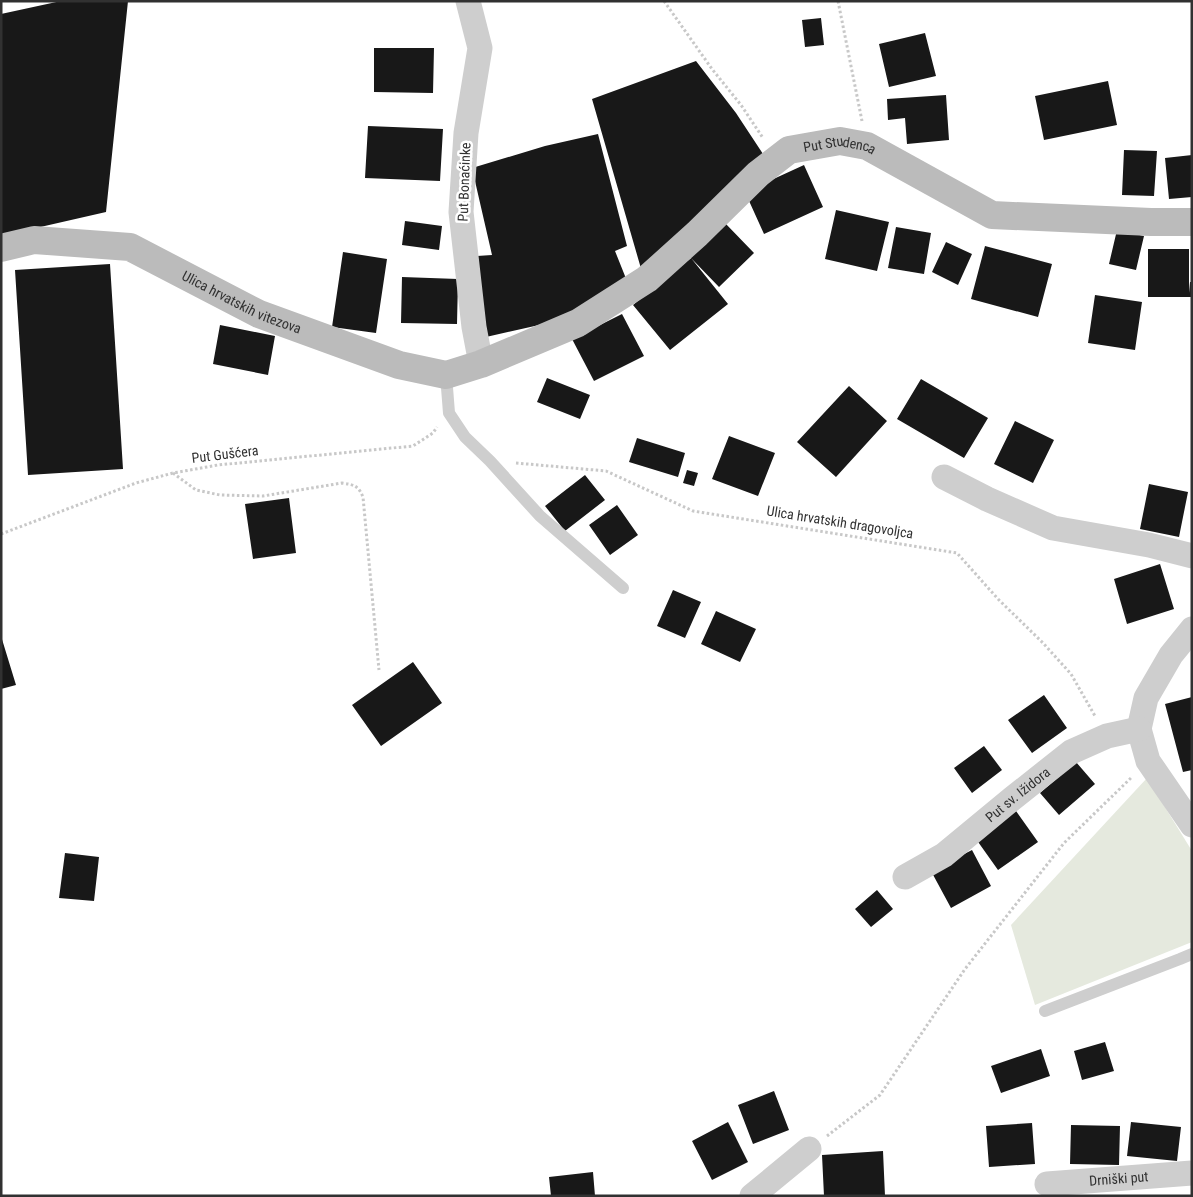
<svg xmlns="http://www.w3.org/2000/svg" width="1193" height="1197" font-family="'Roboto Condensed',sans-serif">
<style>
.green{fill:#e5e9de}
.building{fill:#181818}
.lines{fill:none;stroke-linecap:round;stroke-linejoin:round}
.path{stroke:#c8c8c8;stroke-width:3;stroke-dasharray:2.5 2.5;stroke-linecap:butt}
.lane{stroke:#cecece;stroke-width:12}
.street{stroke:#cecece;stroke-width:25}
.secondary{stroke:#bbb;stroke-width:28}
.labels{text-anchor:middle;stroke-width:5;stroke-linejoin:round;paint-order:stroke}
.street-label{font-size:14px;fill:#313131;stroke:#fff}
</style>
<rect width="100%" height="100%" fill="#fff"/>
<!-- green -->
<path class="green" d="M1147,778L1192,851V942L1035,1005L1011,925Z"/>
<!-- building -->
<path class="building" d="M61,1H128L106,212L1,236V14Z
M821,18L824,45L805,47L802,20Z
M925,33L936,76L889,87L879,44Z
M374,48H434L433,93L374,92Z
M696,61L736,113L765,157L642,272L592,99Z
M1108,81L1117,125L1044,140L1035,96Z
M946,95L949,140L907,144L905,118L888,120L887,99Z
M368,126L443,129L440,181L365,178Z
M598,134L627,246L615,251L627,281L557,321L486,337L477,256L492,255L472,168L545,146Z
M1124,150L1157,151L1154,196L1122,195Z
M1192,155V197L1169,199L1165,158Z
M804,165L823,207L764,234L745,192Z
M836,210L889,222L877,271L825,259Z
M405,221L442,226L439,250L402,245Z
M725,223L754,253L719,287L690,257Z
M896,227L931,233L924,274L888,268Z
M1117,230L1144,236L1136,270L1109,264Z
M946,242L972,254L958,285L932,272Z
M985,246L1052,264L1038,317L971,299Z
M1148,249H1189V293L1190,282H1192V297H1148Z
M343,252L387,259L376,333L332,327Z
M691,258L728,304L670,350L633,305Z
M110,264L123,469L28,475L15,270Z
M402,277L458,279L457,324L401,323Z
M1095,295L1142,302L1135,350L1088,343Z
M622,314L644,356L594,381L572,339Z
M220,325L275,336L268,375L213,364Z
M547,378L590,395L580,419L537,402Z
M921,379L988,418L964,458L897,419Z
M849,386L887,421L836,477L797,442Z
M1015,421L1054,440L1033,483L994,464Z
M729,436L775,453L758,496L712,479Z
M637,438L685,453L678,477L629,462Z
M687,470L698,473L694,486L683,483Z
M585,475L605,500L565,531L545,506Z
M1149,484L1188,492L1179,537L1140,529Z
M289,498L296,553L253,559L245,504Z
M617,505L638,535L610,555L589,525Z
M1160,564L1174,609L1127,624L1114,579Z
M673,590L701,602L685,638L657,626Z
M716,611L756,629L740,662L701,644Z
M1,636L16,685L1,689Z
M413,662L442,703L381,746L352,705Z
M1044,695L1067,728L1032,753L1008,720Z
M1192,697V770L1183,772L1165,704Z
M984,746L1002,770L972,793L954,768Z
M1076,762L1095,784L1059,815L1040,793Z
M1016,811L1038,842L998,870L976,839Z
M972,850L991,886L951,908L931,871Z
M65,853L99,857L94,901L59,898Z
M877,890L893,909L871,927L855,909Z
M1105,1042L1114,1071L1082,1080L1074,1051Z
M1041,1049L1050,1076L1001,1093L991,1066Z
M774,1091L789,1130L753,1144L738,1105Z
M728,1122L748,1162L712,1180L692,1141Z
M1131,1122L1181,1127L1177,1161L1127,1156Z
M1032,1123L1035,1164L989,1167L986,1126Z
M1071,1125L1120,1126L1119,1165L1070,1164Z
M883,1151L885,1196H824L822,1155Z
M593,1172L595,1196H551L549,1177Z"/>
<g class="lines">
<!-- path -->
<path class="path" d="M664,1L712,69L741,105L763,138
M838,1L862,121
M516,463L606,471L693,511L957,553L998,599L1043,643L1071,674L1095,716
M173,473L196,490L220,495L263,496L342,483C354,485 358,485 363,497L379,670
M1,534L136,483L173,473L218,465L413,446L433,433L437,427
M827,1136L880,1095L965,969L1064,843L1132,777"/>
<!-- lane -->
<path class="lane" d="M446,375L449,413L465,437L490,461L540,516L623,588
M1045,1011L1180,959L1192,954"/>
<!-- street -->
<g class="street">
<path d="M468,1L480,48L466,133L461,212L474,327L481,364"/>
<path d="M944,477L987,499L1053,528L1149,545L1192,556"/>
<path d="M1192,629L1171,655L1146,698L1139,729L1148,761L1192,825"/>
<path id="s1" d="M905,877L944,855L1013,798L1071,752L1107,736L1139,729"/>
<path id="s2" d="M1047,1184L1192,1173"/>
<path d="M752,1196L809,1149"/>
</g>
<!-- secondary -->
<path class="secondary" id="s3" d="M1,248L34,240L130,247L259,314L399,365L446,375L481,364L578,323L647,279L697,234L758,174L789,150L840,141L867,146L992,215L1151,222H1192"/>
</g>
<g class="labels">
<!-- street labels -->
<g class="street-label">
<text dy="5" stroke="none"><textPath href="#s3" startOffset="940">Put Studenca</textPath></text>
<text transform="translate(464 182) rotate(-88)" y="5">Put Bonaćinke</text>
<text dy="5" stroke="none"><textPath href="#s3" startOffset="255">Ulica hrvatskih vitezova</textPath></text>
<text transform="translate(225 454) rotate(-7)" y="5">Put Gušćera</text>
<text transform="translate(840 522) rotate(9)" y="5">Ulica hrvatskih dragovoljca</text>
<text dy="5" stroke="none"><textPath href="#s1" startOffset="140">Put sv. Ižidora</textPath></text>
<text dy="5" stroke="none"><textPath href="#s2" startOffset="72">Drniški put</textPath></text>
</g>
</g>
<!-- border -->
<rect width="1193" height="1197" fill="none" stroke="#313131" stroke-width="5"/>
</svg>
